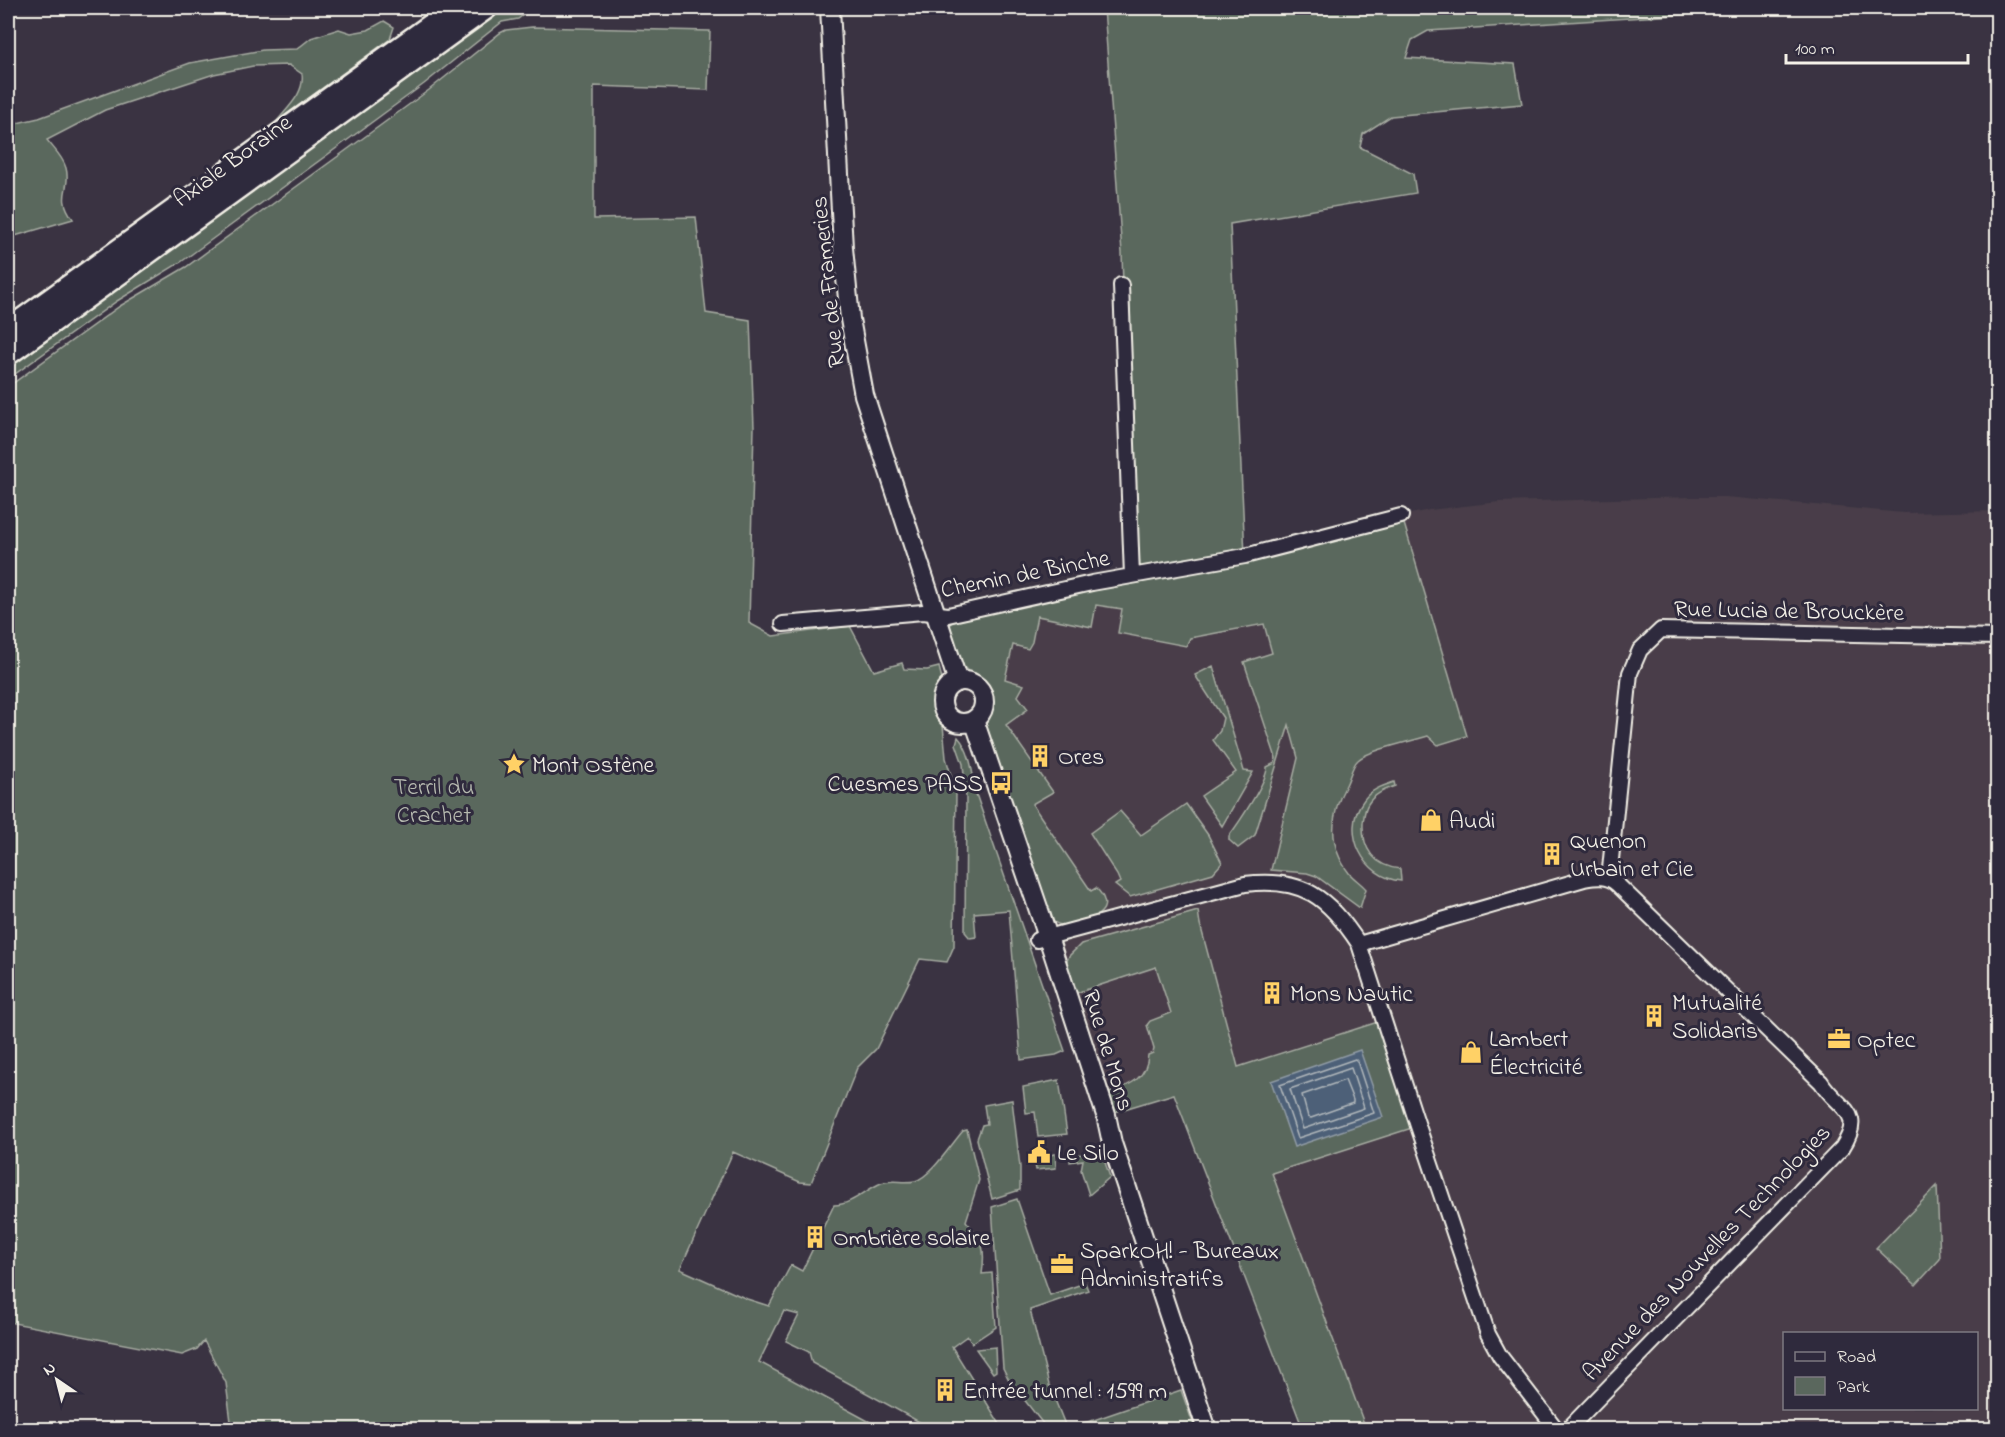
<svg xmlns="http://www.w3.org/2000/svg" width="2005" height="1437" font-family="'Indie Flower',sans-serif">
<style>
.built{fill:#483e48;fill-rule:evenodd}
.green{fill:#5a675d;stroke:#a7aca2;stroke-width:1.5}
.water{fill:#4d6178;stroke:#909ba5;stroke-width:1.5}
.lines{fill:none;stroke-linecap:round;stroke-linejoin:round}
.shore{stroke:#b1b7bb;stroke-width:1.5}
.minor-casing{stroke:#f4f1e8;stroke-width:18}
.major-casing{stroke:#f4f1e8;stroke-width:22}
.highway-casing{stroke:#f4f1e8;stroke-width:26}
.minor{stroke:#2f2a3d;stroke-width:14}
.major{stroke:#2f2a3d;stroke-width:18}
.highway{stroke:#2f2a3d;stroke-width:21}
.labels{text-anchor:middle;stroke-width:6;stroke-linejoin:round;paint-order:stroke}
.street-label{font-size:24px;fill:#f4f1e8;stroke:#2f2a3d}
.poi-label{font-size:24px;fill:#f4f1e8;stroke:#2f2a3d;text-anchor:start}
.park-label{font-size:24px;fill:#b6bab0;stroke:#2f2a3d}
</style>
<rect width="100%" height="100%" fill="#3a3342"/>
<filter id="ink" filterUnits="userSpaceOnUse"><feTurbulence type="fractalNoise" baseFrequency=".0167" numOctaves="2"/><feDisplacementMap in="SourceGraphic" scale="12" xChannelSelector="R" yChannelSelector="G"/><feConvolveMatrix kernelMatrix="1 2 1 2 8 2 1 2 1" color-interpolation-filters="sRGB"/></filter>
<g filter="url(#ink)">
<!-- built -->
<path class="built" d="M1691,497H1726L1904,513L1997,511V1429H1303L1174,1094L1111,1113L985,724L991,705L989,694L963,666L949,624L952,619L1246,560L1401,516L1429,510L1499,502ZM1784,1334H1976V1408H1784Z"/>
<!-- green -->
<path class="green" d="M494,8H532L518,19L502,22L424,84L181,262L117,301L8,379V354Z
M1104,8H1691V14L1428,31L1412,40L1406,58L1515,64L1522,104L1391,116L1363,134L1360,147L1413,174L1416,193L1230,224L1245,556L1132,576L1122,253Z
M384,21L394,27L390,39L277,121C288,107 305,93 302,74L289,65L253,66L214,74L105,110L47,140C54,149 63,157 66,168C72,189 55,195 73,219L8,238V125L39,118L190,63L263,50L297,49L311,38L339,29L351,33L368,30Z
M532,27L710,31L708,90L594,86V219L696,217L706,313L750,320L754,428L749,623L773,636L850,626L874,671L902,663L904,669L927,670L939,667L943,683L936,698V711L943,725L946,758L956,792L954,946L947,962L920,959L876,1049L857,1068L811,1183L800,1182L733,1152L680,1269L747,1299L769,1306L791,1265L802,1271L834,1205C851,1205 864,1191 879,1184C891,1178 903,1184 915,1181C931,1177 952,1143 963,1131L967,1130L979,1180L966,1221C983,1241 986,1248 982,1274L992,1273L996,1327L972,1343L967,1336L952,1347L1003,1429H932L812,1363L809,1352L786,1341L799,1315L784,1311L759,1362L883,1429H232L226,1383L204,1341L197,1349L182,1355L8,1322V387L120,306L186,267L429,90L500,33L506,30Z
M1403,520L1467,736L1438,745L1428,736C1412,741 1369,750 1358,760C1352,765 1350,778 1346,785C1330,814 1328,846 1349,873C1354,879 1361,883 1366,889L1360,908L1316,876L1307,873L1271,870L1298,758L1289,725L1255,835L1238,848L1229,840V836C1238,824 1268,780 1267,767L1275,763L1276,758L1244,662L1272,653L1264,624L1190,638L1186,646L1118,633L1122,609L1096,605L1092,627L1037,616L1032,642L1028,649L1013,645L1005,679L1024,685L1018,696L1028,709L1006,725L1053,792L1032,804L1091,891L1096,888C1099,891 1103,896 1104,900C1110,917 1073,927 1061,925C1056,924 1052,921 1048,918L984,732L991,705L989,694L963,666L950,627L952,619L1247,560Z
M1213,666L1244,771L1253,772L1222,826L1201,796L1236,772L1213,740L1220,731L1223,718L1195,675Z
M958,737C971,751 973,776 976,794L1065,1051L1056,1055L1021,1060L1009,910L974,913L976,937L970,938L965,932L966,797L963,764L956,744Z
M1394,782L1395,786C1385,790 1374,794 1368,804C1364,810 1364,817 1363,823C1362,849 1374,866 1400,869L1401,881C1364,878 1340,832 1363,801C1370,790 1382,786 1394,782Z
M1186,804L1208,835L1222,863L1213,873L1130,897L1115,885L1120,882L1117,875L1090,833L1120,811L1141,835Z
M1198,911L1200,924L1238,1067L1384,1020L1418,1126L1272,1173L1366,1429H1303L1174,1094L1111,1113L1105,1095C1126,1086 1147,1081 1148,1055L1153,1053L1154,1049L1147,1025L1150,1021L1171,1013L1156,967L1073,994L1064,968L1069,956L1081,944Z
M1059,1080L1067,1134L1038,1137L1035,1112L1026,1113L1023,1087Z
M1012,1100L1020,1167V1190L992,1199L977,1139L982,1125L987,1124L984,1105Z
M1101,1151L1110,1177L1089,1195L1081,1170L1083,1160L1070,1162V1156Z
M1055,1154L1056,1168L1036,1170L1034,1158Z
M1937,1186L1940,1259L1916,1285L1876,1248Z
M1017,1199L1050,1295L1085,1283L1088,1290L1030,1310L1049,1385L1066,1427L1091,1421L1181,1390L1195,1429H1047L1009,1380L1003,1368L992,1207Z
M995,1347L996,1371L993,1373L976,1349Z"/>
<!-- water -->
<path class="water" d="M1360,1050L1383,1117L1294,1147L1271,1081Z"/>
<g class="lines">
<!-- shore -->
<path class="shore" d="M1355,1059L1357,1061L1374,1113L1298,1138L1280,1085Z
M1351,1068L1364,1108L1303,1129L1290,1089Z
M1345,1080L1353,1100V1103L1311,1118L1308,1117L1302,1095Z"/>
<!-- minor casing -->
<g class="minor-casing">
<path id="minor" d="M1121,285L1132,576
M783,624L923,612L948,615L1092,583L1245,556L1401,516
M1609,879L1630,673L1640,650L1661,630L1998,637
M1037,940L1245,884C1303,877 1328,897 1359,944L1418,1126L1488,1334L1500,1356L1557,1430
M1359,944L1584,879C1596,877 1607,875 1617,884L1821,1082C1839,1110 1866,1111 1842,1148L1570,1427L1565,1430"/>
</g>
<!-- major casing -->
<g class="major-casing">
<path id="major" d="M830,8L843,248L850,319L864,395L958,682
M942 702a21 21 0 1 1 42 0a21 21 0 1 1-42 0Z
M974,720L1048,937L1106,1115L1112,1143L1207,1430"/>
</g>
<!-- highway casing -->
<g class="highway-casing">
<path id="highway" d="M8,330L455,8
M8,354L486,8"/>
</g>
<!-- minor -->
<use href="#minor" class="minor"/>
<!-- major -->
<use href="#major" class="major"/>
<!-- highway -->
<use href="#highway" class="highway"/>
</g>
</g>
<!-- icons -->
<defs>
<g id="building-bare" transform="scale(1.8)"><path d="M-4-6H4V6H1V3H-1V6H-4ZM-2.5-4.3h1.7v1.8h-1.7ZM.8-4.3h1.7v1.8H.8ZM-2.5-1h1.7V.8h-1.7ZM.8-1h1.7V.8H.8Z" fill="#ffd166" stroke="#2f2a3d" stroke-width="2.5" paint-order="stroke"/></g>
<g id="sight-bare" transform="scale(1.8)"><path d="M0-6L1.8-2.2L6-1.7L2.9 1.2L3.7 5.4L0 3.3L-3.7 5.4L-2.9 1.2L-6-1.7L-1.8-2.2Z" fill="#ffd166" stroke="#2f2a3d" stroke-width="2.5" paint-order="stroke"/></g>
<g id="bus-bare" transform="scale(1.8)"><path d="M-5-6H5V4H4V6H2V4H-2V6H-4V4H-5ZM-3.5-4V0h7V-4ZM-3.5 1.2v1.5H-2V1.2ZM2 1.2v1.5H3.5V1.2Z" fill="#ffd166" stroke="#2f2a3d" stroke-width="2.5" paint-order="stroke"/></g>
<g id="shop-bare" transform="scale(1.8)"><path d="M-5-2.5h2.3a2.7 3.5 0 0 1 5.4 0H5L5.5 6h-11ZM-1.5-2.5h3a1.5 2.3 0 0 0-3 0Z" fill="#ffd166" stroke="#2f2a3d" stroke-width="2.5" paint-order="stroke"/></g>
<g id="office-bare" transform="scale(1.8)"><path d="M-6-3h4V-5.5h4V-3h4V5H-6ZM-1-4.5V-3h2v-1.5ZM-6 0V1H6V0Z" fill="#ffd166" stroke="#2f2a3d" stroke-width="2.5" paint-order="stroke"/></g>
<g id="civic-bare" transform="scale(1.8)"><path d="M-.6-6.5H3V-4.5H.6V-3L4-1V1h2V6H-6V1h2V-1L-.6-3ZM-1.2 2.5V6h2.4V2.5Z" fill="#ffd166" stroke="#2f2a3d" stroke-width="2.5" paint-order="stroke"/></g>
</defs>
<g fill-rule="evenodd">
<use href="#building-bare" x="1040" y="756"/>
<use href="#sight-bare" x="514" y="764"/>
<use href="#bus-bare" x="1001" y="783"/>
<use href="#shop-bare" x="1431" y="820"/>
<use href="#building-bare" x="1552" y="854"/>
<use href="#building-bare" x="1272" y="993"/>
<use href="#building-bare" x="1654" y="1016"/>
<use href="#office-bare" x="1839" y="1039"/>
<use href="#shop-bare" x="1471" y="1052"/>
<use href="#civic-bare" x="1039" y="1152"/>
<use href="#building-bare" x="815" y="1237"/>
<use href="#office-bare" x="1062" y="1264"/>
<use href="#building-bare" x="945" y="1390"/>
</g>
<g class="labels">
<!-- street labels -->
<g class="street-label">
<text transform="translate(232 160) rotate(-36)" y="8">Axiale Boraine</text>
<text transform="translate(827 282) rotate(-96)" y="8">Rue de Frameries</text>
<text transform="translate(1025 573) rotate(-11)" y="8">Chemin de Binche</text>
<text transform="translate(1789 610) rotate(1)" y="8">Rue Lucia de Brouckère</text>
<text transform="translate(1109 1050) rotate(73)" y="8">Rue de Mons</text>
<text transform="translate(1706 1252) rotate(-46)" y="8">Avenue des Nouvelles Technologies</text>
</g>
<!-- poi labels -->
<g class="poi-label">
<text x="1058" y="764">Ores</text>
<text x="532" y="772">Mont Ostène</text>
<text x="983" y="791" text-anchor="end">Cuesmes PASS</text>
<text x="1449" y="828">Audi</text>
<text x="1570" y="848">Quenon<tspan x="1570" dy="28">Urbain et Cie</tspan></text>
<text x="1290" y="1001">Mons Nautic</text>
<text x="1672" y="1010">Mutualité<tspan x="1672" dy="28">Solidaris</tspan></text>
<text x="1489" y="1046">Lambert<tspan x="1489" dy="28">Électricité</tspan></text>
<text x="1857" y="1047">Optec</text>
<text x="1057" y="1160">Le Silo</text>
<text x="833" y="1245">Ombrière solaire</text>
<text x="1080" y="1258">SparkOH! - Bureaux<tspan x="1080" dy="28">Administratifs</tspan></text>
<text x="963" y="1398">Entrée tunnel : 1599 m</text>
</g>
<!-- park labels -->
<g class="park-label">
<text x="434" y="794">Terril du<tspan x="434" dy="28">Crachet</tspan></text>
</g>
</g>
<!-- margin -->
<rect width="2005" height="1437" fill="none" stroke="#2f2a3d" stroke-width="30"/>
<rect x="15" y="15" width="1975" height="1407" fill="none" stroke="#f4f1e8" stroke-width="2" filter="url(#ink)"/>
<!-- legend -->
<rect x="1783" y="1332" width="195" height="78" fill="#2f2a3d" stroke="#7e7a81" stroke-width="1.5"/>
<rect x="1795" y="1352" width="30" height="9" fill="#2f2a3d" stroke="#7e7a81" stroke-width="1.5"/>
<text x="1837" y="1362" font-size="18" fill="#f4f1e8">Road</text>
<rect x="1795" y="1377" width="30" height="18" fill="#5a675d" stroke="#7e7a81" stroke-width="1.5"/>
<text x="1837" y="1392" font-size="18" fill="#f4f1e8">Park</text>
<!-- north arrow -->
<g transform="translate(57 1380) rotate(325)" stroke="#2f2a3d" stroke-width="4.5" paint-order="stroke">
<path d="M0-4.5L10 22L0 15L-10 22Z" fill="#f4f1e8"/>
<text y="-9" font-size="16" font-weight="bold" text-anchor="middle" fill="#f4f1e8">N</text>
</g>
<!-- scale -->
<path d="M1786 54v9h182v-9" fill="none" stroke="#f4f1e8" stroke-width="3"/>
<text x="1795" y="54" font-size="18" fill="#f4f1e8" stroke="#2f2a3d" stroke-width="4.5" paint-order="stroke">100 m</text>
</svg>
